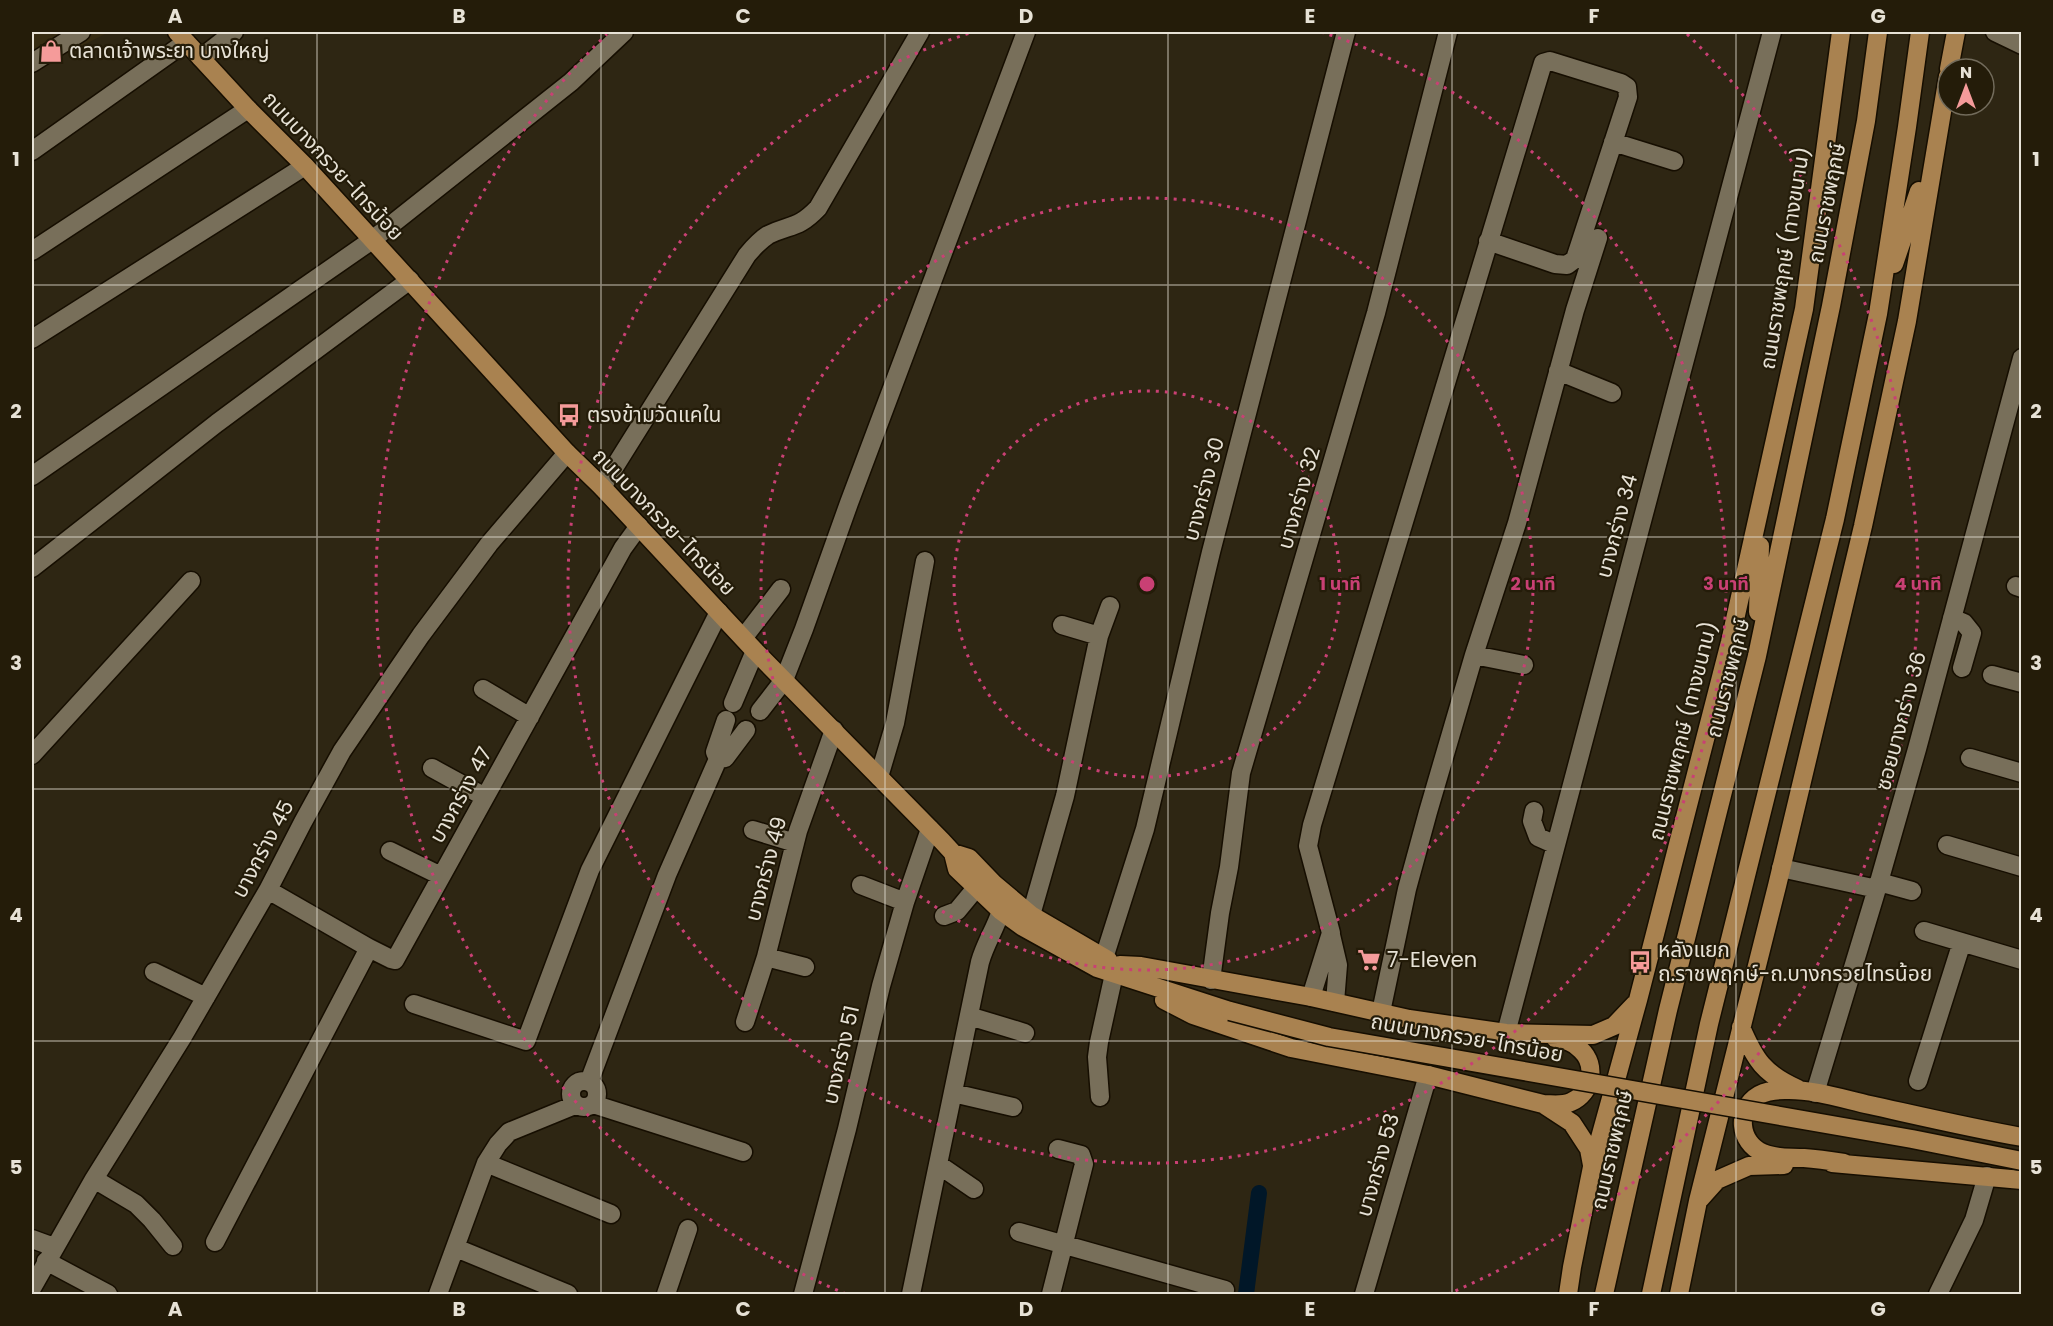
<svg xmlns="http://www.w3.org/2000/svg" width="2053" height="1326" font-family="Poppins,'Noto Sans Thai',sans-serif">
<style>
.built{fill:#372c12}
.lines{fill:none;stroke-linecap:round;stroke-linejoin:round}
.canal{stroke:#011728;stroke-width:16}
.minor-casing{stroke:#160e01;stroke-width:21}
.major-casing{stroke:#160e01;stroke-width:21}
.minor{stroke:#786f5a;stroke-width:18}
.major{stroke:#a98250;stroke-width:18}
.major-bridge-casing{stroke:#160e01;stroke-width:21;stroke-linecap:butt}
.major-bridge{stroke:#a98250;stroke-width:18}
.grid{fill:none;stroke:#e7e2d6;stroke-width:1.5;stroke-opacity:0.55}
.ring{fill:none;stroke:#c94074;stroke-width:3;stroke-dasharray:3 6}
.labels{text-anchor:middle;stroke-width:4.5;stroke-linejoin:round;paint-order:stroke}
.poi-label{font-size:21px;fill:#e7e2d6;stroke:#241c09;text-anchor:start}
.street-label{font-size:21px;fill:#e7e2d6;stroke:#241c09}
.centre{fill:#c94074;stroke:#241c09;stroke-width:3}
.ring-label{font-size:18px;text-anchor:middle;font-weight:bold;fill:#c94074;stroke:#241c09;stroke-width:4.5;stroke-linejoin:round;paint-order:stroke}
.neatline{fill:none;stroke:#e7e2d6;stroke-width:2}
.grid-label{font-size:20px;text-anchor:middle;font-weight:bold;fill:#e7e2d6}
</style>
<rect width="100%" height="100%" fill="#2e2613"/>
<!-- built -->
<path class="built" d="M32,32H109L32,71Z"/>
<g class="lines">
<!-- canal -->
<path class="canal" d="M1246,1294L1259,1193"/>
<!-- minor casing -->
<g class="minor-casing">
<path id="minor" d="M1995,32L2022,45
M201,58L234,32
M32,63L81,32
M1613,142L1674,161
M32,151L186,42
M32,251L248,109
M32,339L305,166
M1558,371L1612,393
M32,476L372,240L571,82L624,32
M602,487L747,255C753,248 760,240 768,235C791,224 798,229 818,208L920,32
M32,568L217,423L410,280
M2016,586L2022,588
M1952,618L1964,623L1972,633L1962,668
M1062,625L1099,636
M744,637L781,589
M1474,655L1524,665
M1992,675L2022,683
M483,689L530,717
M733,703L755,651
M760,711L784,680L804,629L849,503L1026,32
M32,755L191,581
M1970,758L2022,773
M718,759L725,758L746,730
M432,768L485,797
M879,777L895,723L925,561
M1534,811L1532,821L1538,837L1556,845
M753,830L795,843
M1947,845L2022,867
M390,851L441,876
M1781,868L1877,889
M1879,882L1912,891
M861,885L905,902
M268,890L369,948L391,959L395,960L623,548L639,526
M1031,915L1065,796L1099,636L1110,606
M944,916L957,911L976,888
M1924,931L2022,960
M1331,935L1338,965L1335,1002
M766,957L805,967
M1104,958L1145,829L1211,552L1346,32
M154,972L206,997
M1211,980L1220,913L1229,867L1241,773L1376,313L1448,32
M1311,997L1331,933L1308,846L1312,825C1387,571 1465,317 1543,63L1550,61L1621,83L1627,87L1628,97L1575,259L1567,265L1555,264L1488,241
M414,1004L526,1041L590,870L719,612
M1381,1012L1407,889L1428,812L1474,655L1517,523L1575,310L1598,238
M969,1016L1025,1033
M745,1022L766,957L798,831L834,730
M1506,1033L1772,32
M571 1094a13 13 0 1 1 26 0a13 13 0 1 1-26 0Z
M1918,1081L1962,942
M589,1082L667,875L718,759L715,752L726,720
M953,1093L1013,1107
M1815,1093L1879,882L1917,749L2022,358
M1100,1097L1097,1057L1099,1042L1114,974
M593,1104L743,1152
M486,1163L611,1214
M939,1165L974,1189
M94,1179L136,1204L152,1220L173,1246
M1019,1232L1225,1290
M32,1239L54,1247
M215,1242L369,948
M456,1248L568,1294
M46,1261L108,1294
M32,1288L94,1179L182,1038L268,890L303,822L342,751L421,635L489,544L567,453
M438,1294L486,1163L498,1144L509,1132L575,1105
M666,1294L688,1229
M803,1294L847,1129L881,986L905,902L930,829
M911,1294L980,962C985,944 995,929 1001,911
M1051,1294L1084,1164L1081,1155L1058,1149
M1364,1294L1428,1075
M1938,1294L1974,1220L1987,1176"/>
</g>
<!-- major casing -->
<g class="major-casing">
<path id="major" d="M177,32L248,109L305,166L567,453L602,487L755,651L942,841L953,853L957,869L1001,911L1023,927L1097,968L1230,1011
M1949,69L1956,32
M1894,264L1919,191
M1758,612L1760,546
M953,853L969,858L994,884L1031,915L1108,960
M1120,965L1141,966L1311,997L1409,1019L1506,1033L1593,1035L1614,1026L1635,1004
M1164,1000L1193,1015L1291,1048L1428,1075L1543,1104L1572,1123L1589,1149L1592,1165
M1741,1027C1755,1060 1764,1074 1798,1089
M1543,1104C1552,1104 1562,1106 1571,1102C1592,1093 1597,1065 1581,1050C1574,1042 1565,1040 1555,1038
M1832,1163L2022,1180
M1844,1163C1831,1161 1817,1159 1804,1158C1790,1157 1776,1159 1763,1153C1739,1143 1735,1109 1759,1095C1767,1091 1777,1090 1785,1090C1814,1089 1843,1099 1870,1105C1920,1116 1971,1128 2022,1137
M1700,1199L1717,1180L1749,1166L1784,1165
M1568,1294L1572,1267L1592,1167L1638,1000L1730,642L1804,309L1841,32
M1604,1294L1668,1010L1757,656L1831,306L1866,121L1878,32
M1651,1294L1709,1024L1835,519L1878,314L1907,127L1920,32
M1679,1294L1698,1201L1777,886L1863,526L1907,321L1948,76"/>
</g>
<!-- minor -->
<use href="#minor" class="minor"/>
<!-- major -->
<use href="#major" class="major"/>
<!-- major-bridge casing -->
<g class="major-bridge-casing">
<path id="major-bridge" d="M1230,1011L1329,1037L1912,1139L2022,1161"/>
</g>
<!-- major-bridge -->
<use href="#major-bridge" class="major-bridge"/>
</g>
<!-- grid -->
<path class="grid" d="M317,32V1294M601,32V1294M885,32V1294M1168,32V1294M1452,32V1294M1736,32V1294M32,285H2022M32,537H2022M32,789H2022M32,1041H2022"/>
<!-- distance rings -->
<g class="ring">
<circle cx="1147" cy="584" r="193"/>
<circle cx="1147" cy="584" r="386"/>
<path d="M1321 32A579 579 0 1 1 973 32"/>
<path d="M846 1294A771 771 0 0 1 607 34M1687 34A771 771 0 0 1 1448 1294"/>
</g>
<!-- icons -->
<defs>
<g id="shop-bare" transform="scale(1.8)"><path d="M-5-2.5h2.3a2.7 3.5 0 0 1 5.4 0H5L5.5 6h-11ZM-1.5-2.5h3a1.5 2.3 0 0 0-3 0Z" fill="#f59b9a" stroke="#241c09" stroke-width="2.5" paint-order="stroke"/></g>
<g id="bus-bare" transform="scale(1.8)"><path d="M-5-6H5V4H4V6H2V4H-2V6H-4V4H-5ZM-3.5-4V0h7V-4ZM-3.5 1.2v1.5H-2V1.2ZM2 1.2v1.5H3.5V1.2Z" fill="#f59b9a" stroke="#241c09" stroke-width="2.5" paint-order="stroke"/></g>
<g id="supermarket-bare" transform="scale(1.8)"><path d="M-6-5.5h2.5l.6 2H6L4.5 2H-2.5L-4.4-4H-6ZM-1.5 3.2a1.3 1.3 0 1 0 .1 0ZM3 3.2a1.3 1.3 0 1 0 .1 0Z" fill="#f59b9a" stroke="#241c09" stroke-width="2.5" paint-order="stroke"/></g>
</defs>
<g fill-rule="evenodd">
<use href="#shop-bare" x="51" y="51"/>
<use href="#bus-bare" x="569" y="415"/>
<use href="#supermarket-bare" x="1369" y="960"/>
<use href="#bus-bare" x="1640" y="962"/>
</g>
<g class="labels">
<!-- poi labels -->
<g class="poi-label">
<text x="69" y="58">ตลาดเจ้าพระยา บางใหญ่</text>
<text x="587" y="422">ตรงข้ามวัดแคใน</text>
<text x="1658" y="957">หลังแยก<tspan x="1658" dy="24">ถ.ราชพฤกษ์-ถ.บางกรวยไทรน้อย</tspan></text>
<text x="1387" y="967">7-Eleven</text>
</g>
<!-- street labels -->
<g class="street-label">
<text transform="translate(333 166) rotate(47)" y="7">ถนนบางกรวย-ไทรน้อย</text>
<text transform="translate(1827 203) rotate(-79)" y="7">ถนนราชพฤกษ์</text>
<text transform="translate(1785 258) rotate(-81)" y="7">ถนนราชพฤกษ์ (ทางขนาน)</text>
<text transform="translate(1204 489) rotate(-75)" y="7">บางกร่าง 30</text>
<text transform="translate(1299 498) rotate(-74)" y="7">บางกร่าง 32</text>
<text transform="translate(664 522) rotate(46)" y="7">ถนนบางกรวย-ไทรน้อย</text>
<text transform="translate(1617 526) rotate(-75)" y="7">บางกร่าง 34</text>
<text transform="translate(1728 678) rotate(-76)" y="7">ถนนราชพฤกษ์</text>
<text transform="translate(1901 721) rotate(-75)" y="7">ซอยบางกร่าง 36</text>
<text transform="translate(1683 731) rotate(-76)" y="7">ถนนราชพฤกษ์ (ทางขนาน)</text>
<text transform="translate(461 795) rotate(-61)" y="7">บางกร่าง 47</text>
<text transform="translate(263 849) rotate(-62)" y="7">บางกร่าง 45</text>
<text transform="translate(766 869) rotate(-75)" y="7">บางกร่าง 49</text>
<text transform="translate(1467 1038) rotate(10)" y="7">ถนนบางกรวย-ไทรน้อย</text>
<text transform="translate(841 1055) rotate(-77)" y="7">บางกร่าง 51</text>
<text transform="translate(1612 1150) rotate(-77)" y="7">ถนนราชพฤกษ์</text>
<text transform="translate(1378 1165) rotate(-74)" y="7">บางกร่าง 53</text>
</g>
</g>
<circle cx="1147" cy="584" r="9" class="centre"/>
<g class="ring-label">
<text x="1340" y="590">1 นาที</text>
<text x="1533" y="590">2 นาที</text>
<text x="1726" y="590">3 นาที</text>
<text x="1918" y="590">4 นาที</text>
</g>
<!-- border -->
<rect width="2053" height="1326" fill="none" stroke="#241c09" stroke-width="66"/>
<!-- north arrow -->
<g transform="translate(1966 87)"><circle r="28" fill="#241c09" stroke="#726b5b" stroke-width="1.5"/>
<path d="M0-4.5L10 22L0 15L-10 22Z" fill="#f59b9a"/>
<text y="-9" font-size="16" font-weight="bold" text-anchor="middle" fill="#e7e2d6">N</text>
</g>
<rect x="33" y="33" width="1987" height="1260" class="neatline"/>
<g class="grid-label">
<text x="175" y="23">A</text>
<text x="459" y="23">B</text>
<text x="743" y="23">C</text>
<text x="1026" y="23">D</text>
<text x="1310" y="23">E</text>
<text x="1594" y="23">F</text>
<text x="1878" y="23">G</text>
<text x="16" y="166">1</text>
<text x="2036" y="166">1</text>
<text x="16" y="418">2</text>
<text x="2036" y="418">2</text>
<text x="16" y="670">3</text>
<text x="2036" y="670">3</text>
<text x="16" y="922">4</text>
<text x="2036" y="922">4</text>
<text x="16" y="1174">5</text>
<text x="2036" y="1174">5</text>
<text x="175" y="1316">A</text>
<text x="459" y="1316">B</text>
<text x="743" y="1316">C</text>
<text x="1026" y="1316">D</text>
<text x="1310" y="1316">E</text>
<text x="1594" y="1316">F</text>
<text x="1878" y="1316">G</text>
</g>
</svg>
